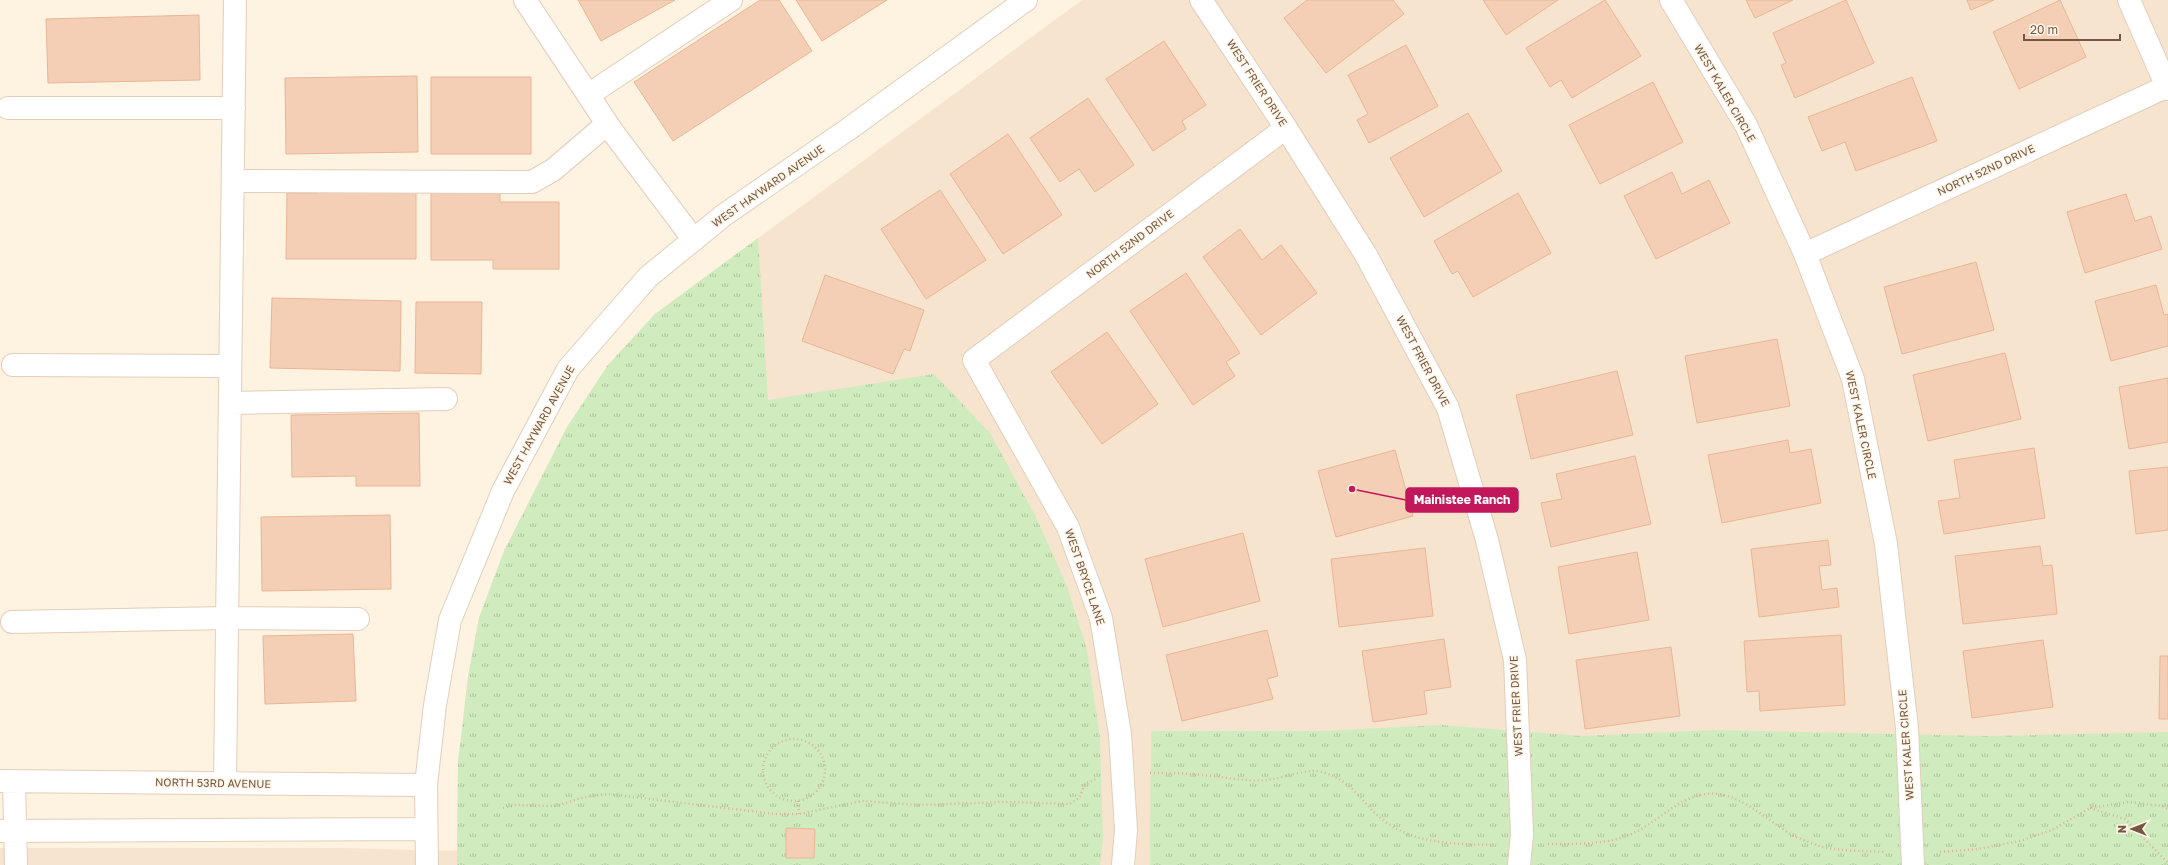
<svg xmlns="http://www.w3.org/2000/svg" width="2168" height="865" font-family="'Golos Text',sans-serif">
<style>
.residential{fill:#f6e4ce}
.park{fill:url(#park-tufts)}
.building{fill:#f5cfb5;stroke:#e8b695}
.lines{fill:none;stroke-linecap:round;stroke-linejoin:round}
.minor-casing{stroke:#e2cebb;stroke-width:24}
.path{stroke:#d9b399;stroke-width:2.5;stroke-dasharray:1 3;stroke-linecap:butt}
.minor{stroke:#fff;stroke-width:22}
.labels{text-anchor:middle;stroke-width:3;stroke-linejoin:round;paint-order:stroke}
.street-label{font-size:11px;fill:#765746;stroke:#fff6e7}
.leader{fill:none;stroke:#c2185b;stroke-width:1.5}
.callout-dot{fill:#c2185b;stroke:#fff6e7;stroke-width:1.5}
.callout{fill:#c2185b;stroke:#c2185b;stroke-width:1.5}
.callout-label{font-size:12px;text-anchor:middle;font-weight:bold;fill:#fff}
</style>
<defs>
<pattern id="park-tufts" width="24" height="20" patternUnits="userSpaceOnUse"><rect width="24" height="20" fill="#d0ecbe"/><path d="M3 7l-1-3M5 7V3M7 7l1-3M15 17l-1-3M17 17v-4M19 17l1-3" fill="none" stroke="#adc29c"/></pattern>
</defs>
<rect width="100%" height="100%" fill="#fef2e0"/>
<!-- residential -->
<path class="residential" d="M1082,0H2168V865H0V848H341L457,851L458,763L468,677L479,618L504,551L567,427L608,365L655,314Z"/>
<!-- park -->
<path class="park" d="M758,238L768,400L934,374L990,433L1035,515L1067,586L1087,650L1100,738L1103,839L1100,865H457L458,763L468,677L479,618L504,551L567,427L608,365L655,314Z
M1441,725L1581,736L1715,730L1989,736L2168,732V865H1150L1151,731H1319Z"/>
<!-- building -->
<path class="building" d="M578,0H675L601,41Z
M760,0H779L812,51L673,141L634,82Z
M796,0H887L822,41Z
M1307,0H1393L1404,14L1326,73L1284,18Z
M1483,0H1558L1506,35Z
M1605,0L1641,56L1572,98L1561,80L1550,87L1526,48Z
M1746,0H1793L1755,18Z
M1846,0L1874,63L1795,98L1781,65L1786,63L1773,33Z
M1967,0H1994L1971,10Z
M2060,0L2086,57L2019,89L1993,32Z
M199,15L200,80L48,83L46,19Z
M1164,41L1206,105L1182,121L1186,129L1153,151L1106,79Z
M1406,45L1438,106L1369,143L1357,120L1368,114L1348,75Z
M417,76L418,152L286,154L285,78Z
M431,77H531V154H431Z
M1912,77L1937,141L1856,171L1845,142L1822,151L1808,117Z
M1653,82L1683,142L1600,184L1569,125Z
M1088,98L1134,165L1095,192L1079,169L1060,182L1030,138Z
M1468,113L1502,171L1424,217L1390,158Z
M1008,134L1062,215L1003,254L950,174Z
M1672,172L1682,194L1709,180L1730,223L1656,259L1624,196Z
M318,188L416,189V259H286L287,193H318Z
M940,190L986,260L926,299L881,229Z
M431,191H500V202H559V269H493V260H431Z
M1518,193L1551,253L1473,297L1458,271L1452,274L1434,241Z
M2126,194L2135,221L2151,216L2162,249L2085,273L2067,212Z
M1240,229L1262,260L1281,245L1317,293L1261,335L1203,257Z
M1976,262L1994,330L1902,354L1884,287Z
M1186,273L1240,353L1226,362L1235,376L1193,405L1130,311Z
M825,275L924,310L910,351L904,349L893,374L802,341Z
M2156,285L2164,315L2168,314V346L2111,361L2095,301Z
M272,298L401,301L400,371L270,368Z
M416,302H482L481,374L415,373Z
M1107,332L1158,404L1102,444L1051,372Z
M1777,339L1790,406L1697,423L1685,356Z
M2005,353L2021,419L1928,441L1913,375Z
M1617,371L1633,435L1531,459L1516,395Z
M2168,378V442L2129,449L2119,387Z
M419,413L420,486H356V476L292,477L291,415Z
M1788,440L1790,453L1811,449L1821,503L1722,523L1708,455Z
M2034,448L2045,518L1944,534L1938,501L1960,498L1954,460Z
M1395,450L1413,516L1336,537L1318,471Z
M1635,456L1651,524L1551,547L1541,503L1562,499L1556,474Z
M2168,467V530L2136,534L2129,471Z
M390,515L391,589L262,591L261,517Z
M1243,533L1260,601L1163,627L1145,559Z
M1828,540L1831,565L1819,566L1822,590L1837,588L1839,607L1759,617L1751,549Z
M2040,546L2043,566L2052,565L2057,614L1963,624L1955,556Z
M1425,548L1433,616L1339,627L1331,559Z
M1637,552L1649,620L1569,634L1558,567Z
M1267,630L1278,676L1267,679L1273,699L1182,721L1166,655Z
M353,634L356,701L265,704L263,636Z
M1841,635L1845,705L1760,711L1759,691L1747,692L1744,641Z
M1444,639L1451,687L1424,691L1427,714L1373,722L1362,651Z
M2043,640L2053,707L1972,718L1963,651Z
M1671,647L1680,716L1585,729L1576,660Z
M2160,656H2168V719H2159Z
M786,828L815,829L814,858H786Z"/>
<g class="lines">
<!-- minor casing -->
<g class="minor-casing">
<path id="minor" d="M525,0L612,131L694,240
M1201,0L1286,128L1366,255L1448,408L1487,540L1515,660L1522,834L1519,865
M1671,0L1746,125L1805,254L1853,379L1886,544L1907,728L1913,865
M2129,0L2168,89
M588,95L731,0
M8,108H234
M233,181L532,182L553,170L607,124
M1805,254L2168,86
M13,365L230,366
M230,403L446,399
M12,622L227,618L358,619
M0,781L426,785
M14,781L16,865
M225,783L235,0
M0,831L426,829
M427,865L426,785L435,705L450,620L503,491L568,369L648,277L724,215L850,128L1026,0
M1123,865L1126,830L1120,734L1101,618L1068,527L974,360L1286,128"/>
</g>
<!-- path -->
<path class="path" d="M763 770a31 31 0 1 1 62 0a31 31 0 1 1-62 0Z
M1150,773C1167,773 1185,773 1202,775C1224,777 1246,782 1268,780C1283,778 1308,768 1322,772C1354,781 1360,802 1383,820C1413,844 1456,844 1493,845
M798,801L799,814
M503,808L516,805L556,806L581,798L608,794L775,814H799L862,801L918,805L1007,802L1070,804L1079,798L1085,784L1096,779
M2090,808L2125,819L2168,863
M1548,844C1575,844 1603,845 1629,835C1655,825 1676,798 1706,794C1737,790 1764,818 1789,833C1797,839 1810,842 1819,846C1835,851 1868,851 1886,852
M1940,852L1979,849L2020,841L2052,830L2090,808L2129,802L2162,806L2168,809"/>
<!-- minor -->
<use href="#minor" class="minor"/>
</g>
<g class="labels">
<!-- street labels -->
<g class="street-label">
<text transform="translate(1257 83) rotate(57)" y="4">WEST FRIER DRIVE</text>
<text transform="translate(1725 93) rotate(60)" y="4">WEST KALER CIRCLE</text>
<text transform="translate(1986 170) rotate(-25)" y="4">NORTH 52ND DRIVE</text>
<text transform="translate(768 186) rotate(-35)" y="4">WEST HAYWARD AVENUE</text>
<text transform="translate(1130 244) rotate(-37)" y="4">NORTH 52ND DRIVE</text>
<text transform="translate(1423 361) rotate(62)" y="4">WEST FRIER DRIVE</text>
<text transform="translate(539 425) rotate(-61)" y="4">WEST HAYWARD AVENUE</text>
<text transform="translate(1861 425) rotate(78)" y="4">WEST KALER CIRCLE</text>
<text transform="translate(1085 577) rotate(71)" y="4">WEST BRYCE LANE</text>
<text transform="translate(1516 706) rotate(-93)" y="4">WEST FRIER DRIVE</text>
<text transform="translate(1906 745) rotate(-94)" y="4">WEST KALER CIRCLE</text>
<text transform="translate(213 783) rotate(1)" y="4">NORTH 53RD AVENUE</text>
</g>
</g>
<!-- callouts -->
<path class="leader" d="M1352 489L1406 500"/>
<circle class="callout-dot" cx="1352" cy="489" r="4"/>
<rect class="callout" x="1406" y="488" width="112" height="24" rx="4"/>
<g class="callout-label">
<text x="1462" y="504">Mainistee Ranch</text>
</g>
<!-- north arrow -->
<g transform="translate(2132 829) rotate(270)" stroke="#fff6e7" stroke-width="3" paint-order="stroke">
<path d="M0-3L7 15L0 10L-7 15Z" fill="#765746"/>
<text y="-6" font-size="11" font-weight="bold" text-anchor="middle" fill="#765746">N</text>
</g>
<!-- scale -->
<path d="M2024 34v6h96v-6" fill="none" stroke="#765746" stroke-width="2"/>
<text x="2030" y="34" font-size="12" fill="#765746" stroke="#fff6e7" stroke-width="3" paint-order="stroke">20 m</text>
</svg>
